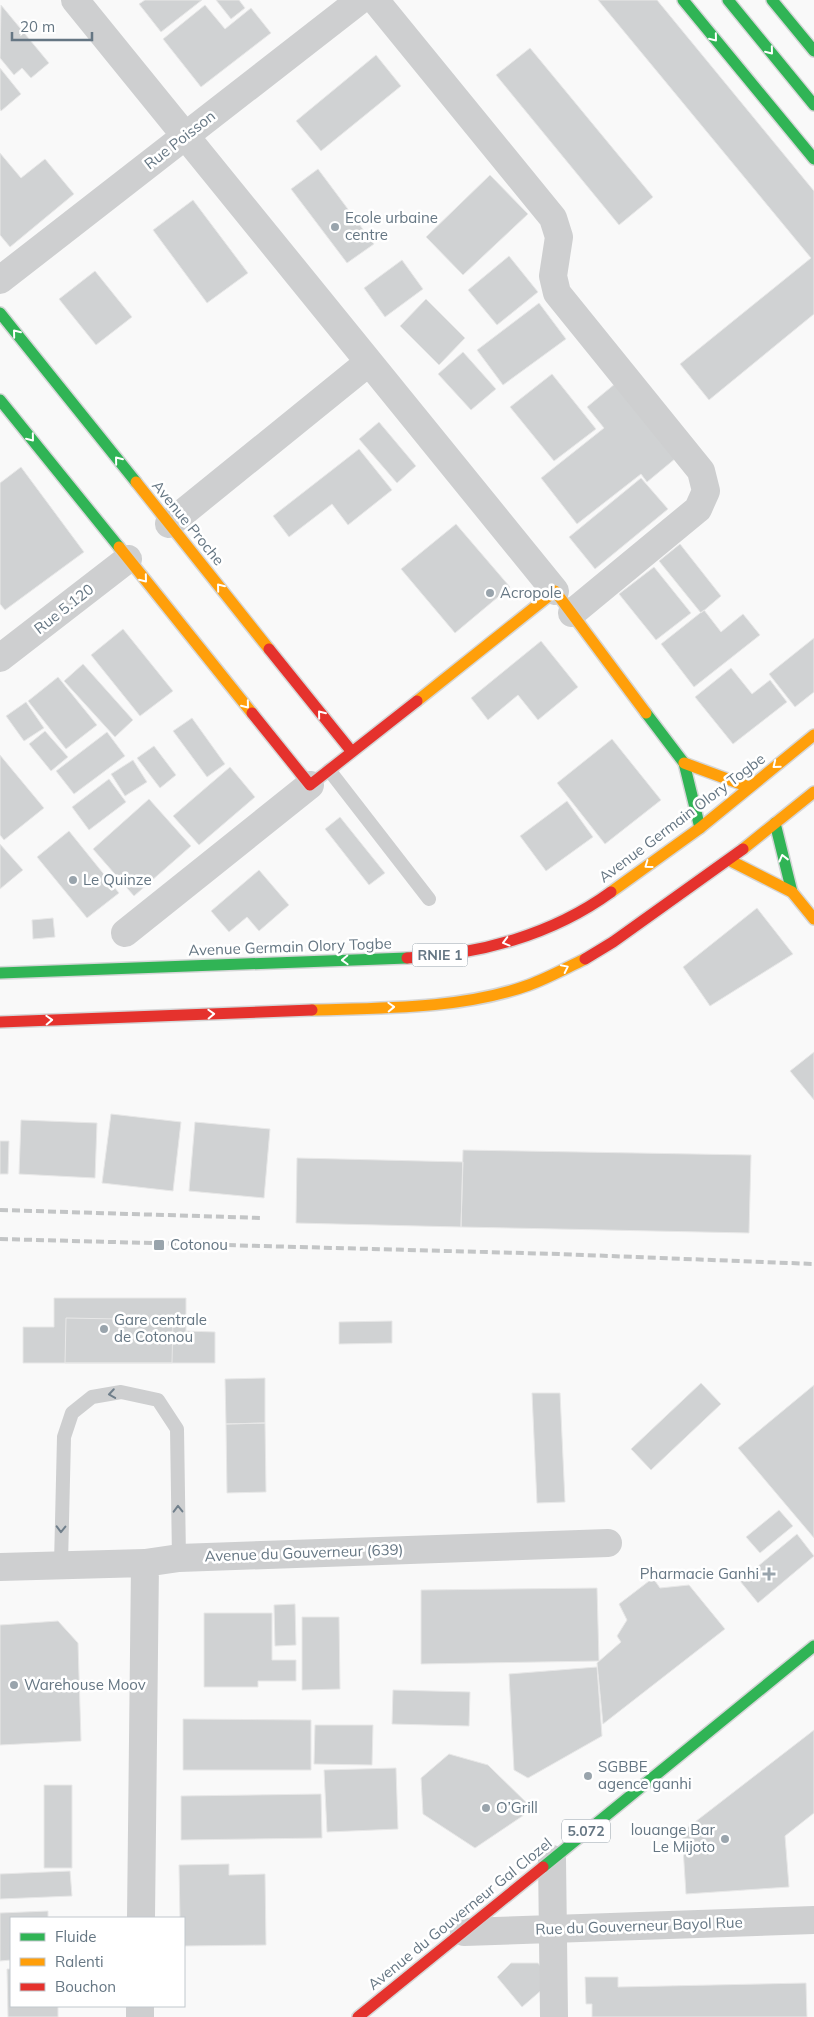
<svg xmlns="http://www.w3.org/2000/svg" width="814" height="2017" font-family="Mulish,sans-serif">
<style>
.building{fill:#d0d2d3;stroke:#e8e8e8}
.lines{fill:none;stroke-linecap:round;stroke-linejoin:round}
.fast-casing{stroke:#d5d6d7;stroke-width:14}
.slow-casing{stroke:#d5d6d7;stroke-width:14}
.jam-casing{stroke:#d5d6d7;stroke-width:14}
.lane{stroke:#cecfd0;stroke-width:14}
.street{stroke:#cecfd0;stroke-width:28}
.fast{stroke:#30b455;stroke-width:11}
.slow{stroke:#ff9f0a;stroke-width:11}
.jam{stroke:#e5322d;stroke-width:11}
.rail{stroke:#c3c5c6;stroke-width:4;stroke-dasharray:8 4;stroke-linecap:butt}
.oneway{stroke:#fff}
.oneway2{stroke:#707f8b}
.poi-dot{fill:#99a4ac;stroke:#fff;stroke-width:2}
.labels{text-anchor:middle;stroke-width:5;stroke-linejoin:round;paint-order:stroke}
.shield{fill:#fff;stroke:#939fa8;stroke-width:1}
.shield-label{font-size:14px;font-weight:bold;fill:#657683}
.street-label{font-size:15px;fill:#657683;stroke:#fff}
.poi-label{font-size:15px;fill:#657683;stroke:#fff;text-anchor:start}
</style>
<rect width="100%" height="100%" fill="#f9f9f9"/>
<!-- building -->
<path class="building" d="M145,0H202L161,32L139,4Z
M216,0H239L245,8L231,19Z
M598,0H657L814,191V314L709,400L680,364L811,258Z
M1,5L49,63L31,78L22,68L14,75L0,58Z
M205,5L225,29L251,8L271,33L201,87L163,39Z
M530,48L653,197L619,225L496,75Z
M376,55L401,86L321,151L296,121Z
M0,68L21,94L1,111L0,109Z
M0,153L21,178L45,159L74,194L10,247L0,235Z
M318,169L374,244L347,263L291,189Z
M490,175L528,214L463,275L426,237Z
M193,200L248,273L207,303L153,230Z
M509,256L538,292L497,325L468,290Z
M402,260L423,289L385,317L364,288Z
M95,271L132,317L96,345L59,299Z
M426,299L465,338L439,365L400,326Z
M539,303L566,339L503,385L477,350Z
M463,352L496,389L471,410L438,374Z
M552,374L596,429L554,461L510,407Z
M616,383L676,458L647,482L641,474L577,524L541,478L604,428L587,407Z
M379,422L416,466L397,483L359,439Z
M359,449L392,490L348,525L332,504L289,537L273,516Z
M21,467L84,552L5,610L0,604V483Z
M641,478L668,509L595,569L569,537Z
M456,524L510,587L455,633L401,569Z
M680,544L721,596L701,613L659,561Z
M654,567L691,613L656,640L619,594Z
M704,610L721,632L743,614L760,635L694,687L661,644Z
M123,629L173,691L140,716L91,655Z
M814,638V692L795,707L769,674Z
M541,641L578,687L538,720L518,695L488,720L471,698Z
M83,664L133,720L115,737L64,681Z
M731,668L752,694L770,680L787,702L733,744L695,697Z
M58,677L97,725L66,749L28,701Z
M26,702L44,728L24,741L6,716Z
M192,718L225,764L207,777L173,731Z
M45,731L68,757L51,771L29,744Z
M107,732L125,756L74,794L56,771Z
M612,739L661,800L605,844L557,783Z
M154,746L176,775L160,788L137,758Z
M0,755L44,808L4,840L0,835Z
M133,760L147,782L125,796L111,774Z
M230,767L255,797L199,845L173,816Z
M109,779L126,802L89,830L72,807Z
M149,799L191,846L134,896L93,849Z
M567,801L593,837L546,871L520,836Z
M340,817L385,873L369,885L325,829Z
M69,831L119,893L87,918L37,857Z
M0,844L23,870L0,889Z
M259,870L289,905L259,931L247,917L229,932L211,911Z
M757,908L793,954L710,1006L683,967Z
M53,918L55,937L33,939L32,920Z
M814,1052V1100L790,1071Z
M111,1114L181,1122L173,1191L102,1183Z
M21,1120L97,1123L95,1178L19,1174Z
M195,1122L270,1129L264,1198L189,1191Z
M0,1141H9L8,1174H0Z
M463,1150L751,1155L749,1233L461,1227Z
M297,1158L463,1162L461,1227L296,1223Z
M54,1298H186V1331L215,1332V1363H23V1327H54Z
M66,1318L173,1320L172,1363H65Z
M392,1321V1343L339,1344V1322Z
M265,1378V1423L226,1424L225,1379Z
M701,1383L721,1404L651,1470L631,1449Z
M814,1385V1538L738,1448Z
M532,1393H560L565,1502L537,1503Z
M265,1423L266,1492L227,1493L226,1424Z
M779,1510L793,1526L760,1553L746,1537Z
M797,1534L814,1556L758,1603L740,1581Z
M653,1578L660,1588L689,1585L725,1629L603,1724L597,1663L621,1642L617,1636L627,1620L619,1604Z
M597,1588L599,1661L421,1664V1590Z
M295,1604L296,1645L275,1646L274,1605Z
M204,1613H272V1660H296V1681H258V1687H204Z
M302,1617H339L340,1689L302,1690Z
M58,1621L78,1643L81,1741L0,1745V1625Z
M597,1667L602,1736L528,1778L514,1770L509,1674Z
M393,1690L470,1692L469,1726L392,1724Z
M183,1719L311,1720V1770H183Z
M315,1725H373L372,1765L314,1764Z
M814,1730V1813L785,1836L789,1887L686,1894L682,1832Z
M449,1754L488,1765L533,1809L475,1848L423,1814L421,1778Z
M396,1768L398,1829L327,1832L324,1770Z
M44,1785H72V1868H44Z
M321,1794L322,1838L181,1840V1796Z
M229,1864V1875L265,1874L266,1945L184,1946V1918H180L179,1865Z
M70,1871L72,1896L0,1899V1874Z
M48,1911V1918H11V1960L0,1961V1913Z
M511,1963H538L552,1981L522,2007L497,1977Z
M7,1969H11V2006H58V2017H8Z
M585,1977H618V1987L806,1983L807,2017H592V2004H586Z"/>
<g class="lines">
<!-- fast casing -->
<g class="fast-casing">
<path id="fast" d="M683,0L814,159
M728,0L814,105
M772,0L814,51
M0,313L136,482
M0,400L119,547
M646,713L684,763L700,828
M775,823L792,892
M0,973L407,958
M543,1867L814,1646"/>
</g>
<!-- slow casing -->
<g class="slow-casing">
<path id="slow" d="M136,482L269,649
M119,547L252,713
M417,701L555,591L646,713
M684,763L749,787
M743,849L814,792
M729,860L792,892L814,919
M611,892L700,828L814,735
M312,1010C382,1008 463,1009 529,985C548,978 566,968 585,959"/>
</g>
<!-- jam casing -->
<g class="jam-casing">
<path id="jam" d="M269,649L352,752
M252,713L310,785L417,701
M407,958C478,955 552,935 611,892
M585,959L613,942L743,849
M0,1022L312,1010
M358,2017L543,1867"/>
</g>
<!-- lane -->
<path class="lane" d="M329,770L429,899
M61,1564L64,1437L72,1413L92,1397L121,1392L158,1400L177,1429L179,1558"/>
<!-- street -->
<path class="street" d="M75,0L555,591
M375,0L553,218L559,237L553,276L557,293L701,471L706,491L698,509L572,613
M0,280L360,0
M169,524L369,362
M0,658L128,559
M125,933L310,785
M0,1567L145,1563L179,1558L608,1543
M552,1859L554,2017
M141,1918L145,1563
M464,1932L814,1920
M140,2017V2006"/>
<!-- fast -->
<use href="#fast" class="fast"/>
<!-- slow -->
<use href="#slow" class="slow"/>
<!-- jam -->
<use href="#jam" class="jam"/>
<!-- rail -->
<path class="rail" d="M0,1210L263,1218
M0,1239L559,1254L814,1264"/>
</g>
<!-- one-way arrows -->
<defs><path id="oneway-chevron" d="M-2-3.5L2.5 0L-2 3.5" fill="none" stroke-width="1.6" stroke-linecap="round" stroke-linejoin="round" transform="scale(1.25)"/></defs>
<g class="oneway">
<use href="#oneway-chevron" transform="translate(714 38) rotate(51)"/>
<use href="#oneway-chevron" transform="translate(770 51) rotate(51)"/>
<use href="#oneway-chevron" transform="translate(16 333) rotate(-129)"/>
<use href="#oneway-chevron" transform="translate(31 438) rotate(51)"/>
<use href="#oneway-chevron" transform="translate(118 460) rotate(-129)"/>
<use href="#oneway-chevron" transform="translate(144 579) rotate(51)"/>
<use href="#oneway-chevron" transform="translate(220 587) rotate(-129)"/>
<use href="#oneway-chevron" transform="translate(246 705) rotate(51)"/>
<use href="#oneway-chevron" transform="translate(321 714) rotate(-129)"/>
<use href="#oneway-chevron" transform="translate(776 765) rotate(141)"/>
<use href="#oneway-chevron" transform="translate(783 858) rotate(-104)"/>
<use href="#oneway-chevron" transform="translate(648 865) rotate(144)"/>
<use href="#oneway-chevron" transform="translate(506 942) rotate(165)"/>
<use href="#oneway-chevron" transform="translate(345 960) rotate(178)"/>
<use href="#oneway-chevron" transform="translate(565 968) rotate(-26)"/>
<use href="#oneway-chevron" transform="translate(391 1007) rotate(-2)"/>
<use href="#oneway-chevron" transform="translate(211 1014) rotate(-2)"/>
<use href="#oneway-chevron" transform="translate(49 1020) rotate(-2)"/>
</g>
<g class="oneway2">
<use href="#oneway-chevron" transform="translate(112 1394) rotate(171)"/>
<use href="#oneway-chevron" transform="translate(178 1509) rotate(-91)"/>
<use href="#oneway-chevron" transform="translate(61 1529) rotate(91)"/>
</g>
<!-- markers -->
<g class="poi-dot">
<circle cx="335" cy="227" r="5"/>
<circle cx="490" cy="593" r="5"/>
<circle cx="73" cy="880" r="5"/>
<rect x="153" y="1239" width="12" height="12" rx="2.5"/>
<circle cx="104" cy="1329" r="5"/>
<path d="M766.5 1566.5h5v5h5v5h-5v5h-5v-5h-5v-5h5z"/>
<circle cx="14" cy="1685" r="5"/>
<circle cx="588" cy="1776" r="5"/>
<circle cx="486" cy="1808" r="5"/>
<circle cx="725" cy="1839" r="5"/>
</g>
<g class="labels">
<!-- shield labels -->
<g class="shield">
<rect x="412.5" y="943.5" width="55" height="23" rx="4"/>
<rect x="562" y="1819.5" width="48" height="23" rx="4"/>
</g>
<g class="shield-label">
<text x="440" y="960">RNIE 1</text>
<text x="586" y="1836">5.072</text>
</g>
<!-- street labels -->
<g class="street-label">
<text transform="translate(180 140) rotate(-38)" y="5">Rue Poisson</text>
<text transform="translate(188 523) rotate(51)" y="5">Avenue Proche</text>
<text transform="translate(64 609) rotate(-38)" y="5">Rue 5.120</text>
<text transform="translate(682 818) rotate(-37)" y="5">Avenue Germain Olory Togbe</text>
<text transform="translate(290 947) rotate(-2)" y="5">Avenue Germain Olory Togbe</text>
<text transform="translate(304 1553) rotate(-2)" y="5">Avenue du Gouverneur (639)</text>
<text transform="translate(460 1914) rotate(-39)" y="5">Avenue du Gouverneur Gal Clozel</text>
<text transform="translate(639 1926) rotate(-2)" y="5">Rue du Gouverneur Bayol Rue</text>
</g>
<!-- poi labels -->
<g class="poi-label">
<text x="345" y="223">Ecole urbaine<tspan x="345" dy="17">centre</tspan></text>
<text x="500" y="598">Acropole</text>
<text x="83" y="885">Le Quinze</text>
<text x="170" y="1250">Cotonou</text>
<text x="114" y="1325">Gare centrale<tspan x="114" dy="17">de Cotonou</tspan></text>
<text x="759" y="1579" text-anchor="end">Pharmacie Ganhi</text>
<text x="24" y="1690">Warehouse Moov</text>
<text x="598" y="1772">SGBBE<tspan x="598" dy="17">agence ganhi</tspan></text>
<text x="496" y="1813">O’Grill</text>
<text x="715" y="1835" text-anchor="end">louange Bar<tspan x="715" dy="17">Le Mijoto</tspan></text>
</g>
</g>
<!-- legend -->
<rect x="10" y="1917" width="175" height="90" fill="#ffffff" stroke="#c1c8cd"/>
<rect x="20" y="1933" width="25" height="8" fill="#30b455" stroke="#c1c8cd"/>
<text x="55" y="1942" font-size="15" fill="#657683">Fluide</text>
<rect x="20" y="1958" width="25" height="8" fill="#ff9f0a" stroke="#c1c8cd"/>
<text x="55" y="1967" font-size="15" fill="#657683">Ralenti</text>
<rect x="20" y="1983" width="25" height="8" fill="#e5322d" stroke="#c1c8cd"/>
<text x="55" y="1992" font-size="15" fill="#657683">Bouchon</text>
<!-- scale -->
<path d="M12 32v8h80v-8" fill="none" stroke="#657683" stroke-width="2.5"/>
<text x="20" y="32" font-size="15" fill="#657683" stroke="#ffffff" stroke-width="4" paint-order="stroke">20 m</text>
</svg>
